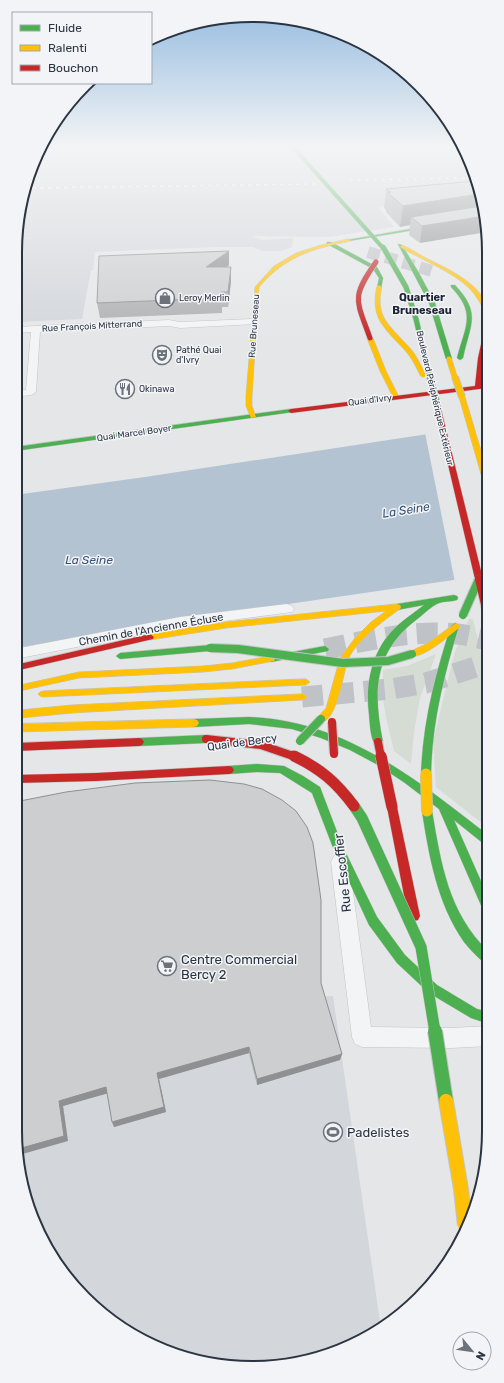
<svg xmlns="http://www.w3.org/2000/svg" width="504" height="1383" font-family="Rubik,sans-serif">
<style>
.built{fill:#d3d6db}
.green{fill:#d5dcd4}
.water{fill:#b4c3d2}
.pier{fill:#e4e6e8}
.lines{fill:none;stroke-linecap:round;stroke-linejoin:round}
.highway-tunnel-far1{stroke:#bfc2c7;stroke-width:12;stroke-dasharray:12 6;stroke-linecap:butt}
.highway-tunnel{stroke:#bfc2c7;stroke-width:21;stroke-dasharray:21 10;stroke-linecap:butt}
.street-casing{stroke:#c2c4c6;stroke-width:1}
.fast-casing{stroke:#c2c4c6;stroke-width:1}
.slow-casing{stroke:#c2c4c6;stroke-width:1}
.jam-casing{stroke:#c2c4c6;stroke-width:1}
.street{fill:#f3f4f5;fill-rule:evenodd}
.fast{fill:#4caf50;fill-rule:evenodd}
.slow{fill:#ffc107;fill-rule:evenodd}
.jam{fill:#c62828;fill-rule:evenodd}
.rail-casing{stroke:#cdced0;stroke-width:2}
.rail{stroke:#f2f4f7;stroke-width:1.5;stroke-dasharray:4;stroke-linecap:butt}
.fast-bridge-far5-casing{stroke:#c2c4c6;stroke-width:4.5;stroke-linecap:butt}
.fast-bridge-far4-casing{stroke:#c2c4c6;stroke-width:6;stroke-linecap:butt}
.fast-bridge-far3-casing{stroke:#c2c4c6;stroke-width:8;stroke-linecap:butt}
.fast-bridge-far2-casing{stroke:#c2c4c6;stroke-width:10;stroke-linecap:butt}
.fast-bridge-far1-casing{stroke:#c2c4c6;stroke-width:12;stroke-linecap:butt}
.fast-bridge-casing{stroke:#c2c4c6;stroke-width:16;stroke-linecap:butt}
.slow-bridge-far3-casing{stroke:#c2c4c6;stroke-width:6;stroke-linecap:butt}
.slow-bridge-far2-casing{stroke:#c2c4c6;stroke-width:8;stroke-linecap:butt}
.slow-bridge-far1-casing{stroke:#c2c4c6;stroke-width:12;stroke-linecap:butt}
.slow-bridge-casing{stroke:#c2c4c6;stroke-width:16;stroke-linecap:butt}
.jam-bridge-far2-casing{stroke:#c2c4c6;stroke-width:6;stroke-linecap:butt}
.jam-bridge-far1-casing{stroke:#c2c4c6;stroke-width:10;stroke-linecap:butt}
.jam-bridge-casing{stroke:#c2c4c6;stroke-width:12;stroke-linecap:butt}
.fast-bridge-far5{stroke:#4caf50;stroke-width:4}
.fast-bridge-far4{stroke:#4caf50;stroke-width:5}
.fast-bridge-far3{stroke:#4caf50;stroke-width:6}
.fast-bridge-far2{stroke:#4caf50;stroke-width:8}
.fast-bridge-far1{stroke:#4caf50;stroke-width:11}
.fast-bridge{stroke:#4caf50;stroke-width:14}
.slow-bridge-far3{stroke:#ffc107;stroke-width:5}
.slow-bridge-far2{stroke:#ffc107;stroke-width:6}
.slow-bridge-far1{stroke:#ffc107;stroke-width:11}
.slow-bridge{stroke:#ffc107;stroke-width:14}
.jam-bridge-far2{stroke:#c62828;stroke-width:5}
.jam-bridge-far1{stroke:#c62828;stroke-width:8}
.jam-bridge{stroke:#c62828;stroke-width:11}
.wall{fill:#afb1b3}
.shaded-wall{fill:#8f9092}
.building{fill:#ccced0;stroke:#8f9092}
.labels{text-anchor:middle;stroke-width:3;stroke-linejoin:round;paint-order:stroke}
.far-poi-label{font-size:9px;fill:#2b3441;stroke:#f2f4f7;text-anchor:start}
.far-street-label{font-size:9px;fill:#2b3441;stroke:#f2f4f7}
.far-quarter-label{font-size:11px;font-weight:bold;fill:#1d2532;stroke:#f2f4f7}
.street-label{font-size:11px;fill:#2b3441;stroke:#f2f4f7}
.water-label{font-size:12px;font-style:italic;fill:#375373;stroke:#f2f4f7}
.near-street-label{font-size:13px;fill:#2b3441;stroke:#f2f4f7}
.near-poi-label{font-size:13px;fill:#2b3441;stroke:#f2f4f7;text-anchor:start}
.rim{fill:none;stroke:#2b3441;stroke-width:2}
</style>
<rect width="100%" height="100%" fill="#e4e6e8"/>
<!-- built -->
<path class="built" d="M45,147H464L480,197L378,207L394,227L329,237L252,236L262,240L293,238L292,247L281,251H263L252,247H217L95,252L93,270H91L82,319L15,322V252L17,239L33,238H17L23,190Z
M333,996L381,1329L298,1363L221,1366L134,1336L74,1287L28,1207L15,1131V1064L287,998Z"/>
<!-- green -->
<path class="green" d="M469,619H473L488,683V828L436,787L433,742L454,654Z
M436,654L420,698L414,732L411,764L394,751L386,717L383,699V670L407,666Z"/>
<!-- water -->
<path class="water" d="M487,425L488,575L254,609L15,648V495L145,477Z"/>
<!-- pier -->
<path class="pier" d="M486,423L487,429L488,577L455,582L425,433Z"/>
<g class="lines">
<!-- highway-tunnel-far1 -->
<path class="highway-tunnel-far1" d="M368,252L432,271"/>
<!-- highway-tunnel -->
<path class="highway-tunnel" d="M325,649C368,640 413,630 457,634C468,635 478,638 488,640
M302,697L391,689L426,683L488,663"/>
<!-- street casing -->
<g class="street-casing">
<path id="street" d="M253,319L256,320L257,322L256,324L180,328L169,326L40,332L36,392L31,395L15,397V391L26,390L31,332L15,333V327L169,320L180,322Z
M287,604L292,606L294,609L292,612L180,627L15,659V649L180,617Z
M340,854L346,856L349,862L371,1027L451,1028L489,1026V1046L451,1048L362,1047L355,1044L352,1037L331,862L334,856Z"/>
</g>
<!-- fast casing -->
<g class="fast-casing">
<path id="fast" d="M485,216L486,218L349,241L347,240Z
M327,242H331L377,267L383,278L381,289L377,288L379,278L373,269L327,244Z
M398,244L402,245L419,273L435,303L452,359L451,360L446,359L429,303Z
M451,285H455C482,314 470,324 463,358L460,360L457,358C465,326 477,314 451,287Z
M291,409L294,411L293,412L15,451V447Z
M454,595L457,596L458,598L457,600C451,602 444,601 439,603C431,606 423,615 416,620C373,653 373,693 383,742L381,745H375C370,736 370,724 369,714C365,684 372,650 395,628C403,620 414,613 424,605L397,610L393,607L397,604Z
M455,623L459,626C444,675 432,722 431,774L429,777L426,778L423,777L421,774C423,722 435,675 451,626Z
M210,645L214,648L210,651L120,659L116,656L120,653Z
M325,646L329,649L328,651L271,662L267,659L271,656Z
M249,717C344,720 417,780 488,835V846L484,844L454,820L488,897L489,913L484,912L439,809L405,783L378,765L350,750L321,738L292,729L249,724L194,727L191,726L189,723L191,720L194,719Z
M206,735L209,736L211,739L209,742L206,743L139,746L136,745L134,742L136,739L139,738Z
M257,764L284,766L303,776L320,787L342,845L377,917L405,955L437,985L477,1009L489,1012V1024L471,1018L429,993L397,963L369,925L332,845L312,793L280,773L257,772L229,774L226,773L224,770L226,767L229,766Z
M427,807L431,808L432,811C441,863 448,913 489,952V966L485,964C478,957 470,950 464,942C437,903 429,856 422,811L423,808Z"/>
</g>
<!-- slow casing -->
<g class="slow-casing">
<path id="slow" d="M349,239L351,241C312,249 286,256 259,287L252,396V406L256,417L251,418L246,406V396L255,287L274,266L296,253L321,245Z
M402,245C410,248 417,253 424,257C444,267 487,285 487,312L485,311C480,303 476,295 469,288C450,270 423,261 400,247Z
M370,336L373,338L386,371L399,397L398,398L393,397L380,371L367,338Z
M462,395L465,397L488,474V490L485,488L459,397Z
M397,604L400,605L401,607L400,609C384,620 352,644 347,663C343,675 336,727 318,722L316,719L326,708L340,658L355,638L371,622L386,611L226,628L150,640L146,637L150,634L226,622Z
M456,623L460,626L459,628C449,636 422,660 409,656L408,654L409,652L428,643Z
M271,656L274,657L275,659L274,661L232,669L203,672L79,678L15,692V686L79,672L203,666L232,663Z
M306,679L310,682L306,685L43,697L40,696L38,694L40,692L43,691Z
M302,694L305,695L307,697L305,699L302,700L72,713L20,718L17,717L15,714L17,711L20,710L72,705Z
M194,719L197,720L199,723L197,726L194,727L15,732V724Z"/>
</g>
<!-- jam casing -->
<g class="jam-casing">
<path id="jam" d="M487,329C488,347 483,367 481,385L487,384V388L291,413L288,411L291,409L475,386L478,358L484,331Z
M436,399L439,401L483,579L479,582L475,579L433,401Z
M150,634L154,637L153,639L15,671V665Z
M139,738L142,739L144,742L142,745L139,746L15,751V743Z
M229,766L232,767L234,770L232,773L229,774L96,781L15,783V775L96,773Z
M392,803L396,804L397,807L420,916L418,920L414,921L410,920L408,916L387,807L388,804Z"/>
</g>
<!-- street -->
<use href="#street" class="street"/>
<!-- fast -->
<use href="#fast" class="fast"/>
<!-- slow -->
<use href="#slow" class="slow"/>
<!-- jam -->
<use href="#jam" class="jam"/>
<!-- rail casing -->
<g class="rail-casing">
<path id="rail" d="M349,180L474,178
M24,188L317,184"/>
</g>
<!-- rail -->
<use href="#rail" class="rail"/>
<!-- fast-bridge-far5 casing -->
<g class="fast-bridge-far5-casing">
<path id="fast-bridge-far5" d="M293,147L383,248"/>
</g>
<!-- fast-bridge-far4 casing -->
<g class="fast-bridge-far4-casing">
<path id="fast-bridge-far4" d="M383,247L406,287L416,319L430,378"/>
</g>
<!-- fast-bridge-far3 casing -->
<g class="fast-bridge-far3-casing">
<path id="fast-bridge-far3" d="M430,377L436,401"/>
</g>
<!-- fast-bridge-far2 casing -->
<g class="fast-bridge-far2-casing">
<path id="fast-bridge-far2" d="M463,615L479,579
M210,648L238,649L343,663L388,661L412,654
M300,741L321,719"/>
</g>
<!-- fast-bridge-far1 casing -->
<g class="fast-bridge-far1-casing">
<path id="fast-bridge-far1" d="M354,806L362,818L421,947L435,1032"/>
</g>
<!-- fast-bridge casing -->
<g class="fast-bridge-casing">
<path id="fast-bridge" d="M435,1031L446,1101"/>
</g>
<!-- slow-bridge-far3 casing -->
<g class="slow-bridge-far3-casing">
<path id="slow-bridge-far3" d="M379,288C372,320 390,329 409,351C415,358 419,367 423,375
M449,359L455,378"/>
</g>
<!-- slow-bridge-far2 casing -->
<g class="slow-bridge-far2-casing">
<path id="slow-bridge-far2" d="M455,377L462,397"/>
</g>
<!-- slow-bridge-far1 casing -->
<g class="slow-bridge-far1-casing">
<path id="slow-bridge-far1" d="M426,774L427,811"/>
</g>
<!-- slow-bridge casing -->
<g class="slow-bridge-casing">
<path id="slow-bridge" d="M446,1101L461,1189L465,1225"/>
</g>
<!-- jam-bridge-far2 casing -->
<g class="jam-bridge-far2-casing">
<path id="jam-bridge-far2" d="M370,338C356,299 351,298 376,262"/>
</g>
<!-- jam-bridge-far1 casing -->
<g class="jam-bridge-far1-casing">
<path id="jam-bridge-far1" d="M479,579L487,613
M332,722L334,754
M206,739L261,745L296,757
M378,742L381,757"/>
</g>
<!-- jam-bridge casing -->
<g class="jam-bridge-casing">
<path id="jam-bridge" d="M294,756C321,769 336,782 354,806
M381,756L392,807"/>
</g>
<!-- fast-bridge-far5 -->
<use href="#fast-bridge-far5" class="fast-bridge-far5"/>
<!-- fast-bridge-far4 -->
<use href="#fast-bridge-far4" class="fast-bridge-far4"/>
<!-- fast-bridge-far3 -->
<use href="#fast-bridge-far3" class="fast-bridge-far3"/>
<!-- fast-bridge-far2 -->
<use href="#fast-bridge-far2" class="fast-bridge-far2"/>
<!-- fast-bridge-far1 -->
<use href="#fast-bridge-far1" class="fast-bridge-far1"/>
<!-- fast-bridge -->
<use href="#fast-bridge" class="fast-bridge"/>
<!-- slow-bridge-far3 -->
<use href="#slow-bridge-far3" class="slow-bridge-far3"/>
<!-- slow-bridge-far2 -->
<use href="#slow-bridge-far2" class="slow-bridge-far2"/>
<!-- slow-bridge-far1 -->
<use href="#slow-bridge-far1" class="slow-bridge-far1"/>
<!-- slow-bridge -->
<use href="#slow-bridge" class="slow-bridge"/>
<!-- jam-bridge-far2 -->
<use href="#jam-bridge-far2" class="jam-bridge-far2"/>
<!-- jam-bridge-far1 -->
<use href="#jam-bridge-far1" class="jam-bridge-far1"/>
<!-- jam-bridge -->
<use href="#jam-bridge" class="jam-bridge"/>
</g>
<!-- wall -->
<path class="wall" d="M475,181L420,243L409,235L410,225L400,227L386,212V210L384,208L386,189Z
M229,265L227,267H231V281L228,307H222V313L100,318L97,303Z
M15,802L321,983L342,1054L340,1060L257,1085L249,1053L159,1079L166,1112L114,1127L107,1093L63,1106L68,1141Z"/>
<!-- shaded-wall -->
<path class="shaded-wall" d="M479,194L484,212L411,217L410,225L400,227L403,206Z
M485,216L487,221V232L420,243L422,226Z
M229,251V265L207,282L206,267Z
M231,267V281L228,307V292Z
M20,383L23,400L22,419L15,420V403Z
M249,1047V1053L159,1079L166,1112L114,1127L112,1122L157,1073Z
M342,1054L340,1060L257,1085V1079Z
M106,1087L109,1093L63,1106L68,1141L19,1155L18,1149L59,1101Z"/>
<!-- building -->
<path class="building" d="M475,181L479,194L403,206L388,193L391,192L386,189Z
M482,206L485,216L422,226L411,217Z
M229,251L206,267H231L228,292H221L222,298L97,303L99,256Z
M20,383L19,402L15,403V384Z
M210,780L244,784L262,789L282,800L296,811L307,827L313,843L321,900V983L342,1054L257,1079L249,1047L157,1073L164,1107L112,1122L106,1087L59,1101L64,1136L18,1149L15,1131V802L66,792L135,783Z"/>
<!-- sky -->
<linearGradient id="sky" x2="0" y2="1"><stop stop-color="#93badf"/><stop offset="0.43" stop-color="#f3f4f5"/><stop offset="1" stop-color="#f3f4f5" stop-opacity="0"/></linearGradient>
<rect width="504" height="340" fill="url(#sky)"/>
<!-- icons -->
<defs>
<g id="shop-ring" transform="scale(1)"><circle r="9.5" fill="#f2f4f7" stroke="#6c727b" stroke-width="1.5"/><path d="M-5-2.5h2.3a2.7 3.5 0 0 1 5.4 0H5L5.5 6h-11ZM-1.5-2.5h3a1.5 2.3 0 0 0-3 0Z" fill="#6c727b"/></g>
<g id="theatre-ring" transform="scale(1)"><circle r="9.5" fill="#f2f4f7" stroke="#6c727b" stroke-width="1.5"/><path d="M-5-5.5Q0-4 5-5.5V0Q5 5 0 6Q-5 5-5 0ZM-3.3-2.5H-1v1.5H-3.3ZM1-2.5H3.3v1.5H1ZM-2.8 1Q0 5.5 2.8 1Z" fill="#6c727b"/></g>
<g id="restaurant-ring" transform="scale(1)"><circle r="9.5" fill="#f2f4f7" stroke="#6c727b" stroke-width="1.5"/><path d="M-5-6h1v4h1v-4h1v4h1v-4h1v5L-1.5 .5V6h-2V.5L-5-1ZM5-6V6H3V1.5H1.5Q1.5-4 5-6Z" fill="#6c727b"/></g>
<g id="supermarket-ring" transform="scale(1)"><circle r="9.5" fill="#f2f4f7" stroke="#6c727b" stroke-width="1.5"/><path d="M-6-5.5h2.5l.6 2H6L4.5 2H-2.5L-4.4-4H-6ZM-1.5 3.2a1.3 1.3 0 1 0 .1 0ZM3 3.2a1.3 1.3 0 1 0 .1 0Z" fill="#6c727b"/></g>
<g id="stadium-ring" transform="scale(1)"><circle r="9.5" fill="#f2f4f7" stroke="#6c727b" stroke-width="1.5"/><path d="M0-5a6.5 5 0 1 0 0 10a6.5 5 0 1 0 0-10ZM-3.5-1.8h7v3.6h-7Z" fill="#6c727b"/></g>
</defs>
<g fill-rule="evenodd">
<use href="#shop-ring" x="165" y="298"/>
<use href="#theatre-ring" x="162" y="355"/>
<use href="#restaurant-ring" x="125" y="389"/>
<use href="#supermarket-ring" x="167" y="966"/>
<use href="#stadium-ring" x="333" y="1132"/>
</g>
<g class="labels">
<!-- far-poi labels -->
<g class="far-poi-label">
<text x="179" y="301">Leroy Merlin</text>
<text x="176" y="353">Pathé Quai<tspan x="176" dy="10">d'Ivry</tspan></text>
<text x="139" y="392">Okinawa</text>
</g>
<!-- far-street labels -->
<g class="far-street-label">
<text transform="translate(92 326) rotate(-3)" y="3">Rue François Mitterrand</text>
<text transform="translate(254 326) rotate(-86)" y="3">Rue Bruneseau</text>
<text transform="translate(435 398) rotate(77)" y="3">Boulevard Périphérique Extérieur</text>
<text transform="translate(370 400) rotate(-7)" y="3">Quai d'Ivry</text>
<text transform="translate(134 433) rotate(-8)" y="3">Quai Marcel Boyer</text>
</g>
<!-- far-quarter labels -->
<g class="far-quarter-label">
<text x="422" y="301">Quartier<tspan x="422" dy="13">Bruneseau</tspan></text>
</g>
<!-- street labels -->
<g class="street-label">
<text transform="translate(151 629) rotate(-10)" y="4">Chemin de l'Ancienne Écluse</text>
<text transform="translate(242 742) rotate(-8)" y="4">Quai de Bercy</text>
</g>
<!-- water labels -->
<g class="water-label">
<text transform="translate(406 510) rotate(-9)" y="4">La Seine</text>
<text x="89" y="564">La Seine</text>
</g>
<!-- near-street labels -->
<g class="near-street-label">
<text transform="translate(342 873) rotate(-96)" y="5">Rue Escoffier</text>
</g>
<!-- near-poi labels -->
<g class="near-poi-label">
<text x="181" y="964">Centre Commercial<tspan x="181" dy="15">Bercy 2</tspan></text>
<text x="347" y="1137">Padelistes</text>
</g>
</g>
<!-- crop -->
<path d="M0 0H504V1383H0ZM252 22H252A230 230 0 0 1 482 252V1131A230 230 0 0 1 252 1361H252A230 230 0 0 1 22 1131V252A230 230 0 0 1 252 22Z" fill="#f2f4f7" fill-rule="evenodd"/>
<path class="rim" d="M252 22H252A230 230 0 0 1 482 252V1131A230 230 0 0 1 252 1361H252A230 230 0 0 1 22 1131V252A230 230 0 0 1 252 22Z"/>
<!-- legend -->
<rect x="12" y="12" width="140" height="72" fill="#f2f4f7" stroke="#a2a7ae"/>
<rect x="20" y="25" width="20" height="6" fill="#4caf50" stroke="#a2a7ae"/>
<text x="48" y="32" font-size="12" fill="#2b3441">Fluide</text>
<rect x="20" y="45" width="20" height="6" fill="#ffc107" stroke="#a2a7ae"/>
<text x="48" y="52" font-size="12" fill="#2b3441">Ralenti</text>
<rect x="20" y="65" width="20" height="6" fill="#c62828" stroke="#a2a7ae"/>
<text x="48" y="72" font-size="12" fill="#2b3441">Bouchon</text>
<!-- north arrow -->
<g transform="translate(472 1351) rotate(119)"><circle r="19" fill="#f2f4f7" stroke="#a2a7ae"/>
<path d="M0-3L7 15L0 10L-7 15Z" fill="#6c727b"/>
<text y="-6" font-size="11" font-weight="bold" text-anchor="middle" fill="#2b3441">N</text>
</g>
</svg>
